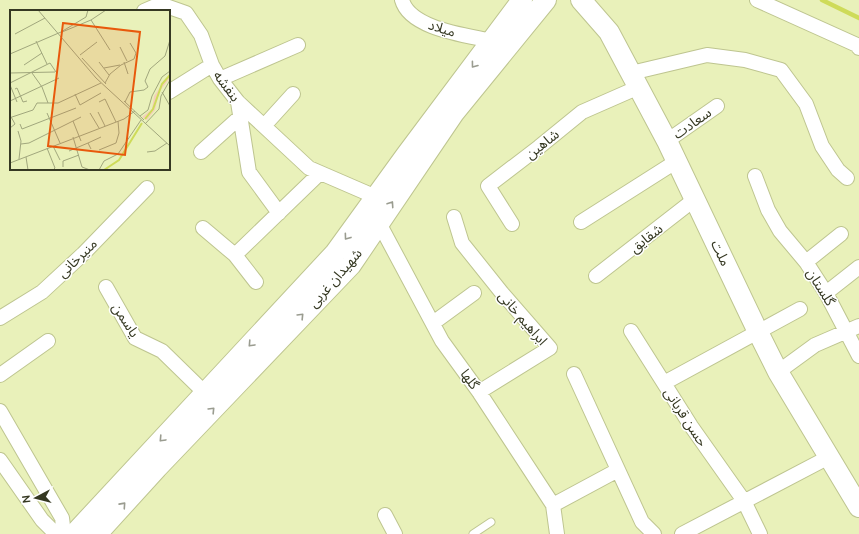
<svg xmlns="http://www.w3.org/2000/svg" width="859" height="534" font-family="Ubuntu,'Noto Sans Arabic',sans-serif">
<style>
.lines{fill:none;stroke-linecap:round;stroke-linejoin:round}
.stream{stroke:#cedb59;stroke-width:4.5}
.lane-casing{stroke:#bec590;stroke-width:9}
.street-casing{stroke:#bec590;stroke-width:16}
.secondary-casing{stroke:#bec590;stroke-width:22}
.lane{stroke:#fff;stroke-width:7}
.street{stroke:#fff;stroke-width:14}
.secondary{stroke:#fff;stroke-width:20}
.oneway{stroke:#9a9c90}
.labels{text-anchor:middle;stroke-width:3;stroke-linejoin:round;paint-order:stroke}
.street-label{font-size:14px;fill:#353822;stroke:#fff}
.inset-river{fill:none;stroke:#cedb59;stroke-width:2}
.inset-road{fill:none;stroke:#a1a77d;stroke-width:1}
.view{fill:#e8590c;fill-opacity:0.15;stroke:#e8590c;stroke-width:2}
.inset-edge{fill:none;stroke:#353822;stroke-width:2}
</style>
<rect width="100%" height="100%" fill="#e9f1ba"/>
<g class="lines">
<!-- stream -->
<path class="stream" d="M822,0L859,18"/>
<!-- lane casing -->
<g class="lane-casing">
<path id="lane" d="M473,534L491,522"/>
</g>
<!-- street casing -->
<g class="street-casing">
<path id="street" d="M402,0C410,29 466,35 492,41
M757,0L857,45L859,48
M144,11L160,4L186,13L201,35L212,65L220,79L238,102L309,168L376,197
M631,73L707,55L745,60L781,70L806,104L822,146L838,170L847,178
M220,79L298,45
M169,92L212,65
M238,102L249,172L279,213
M264,126L293,94
M667,141L717,106
M201,152L240,117
M755,176L768,210L780,231L806,262
M454,217L462,243L502,293L550,348L479,392
M581,222L677,161
M379,223L442,341L479,392L553,505L557,534
M512,224L488,186L539,147L582,112L639,87
M203,228L235,255L256,282
M841,234L806,262L826,293L859,356
M235,255L320,173
M596,276L695,199
M106,287L135,338L162,351L205,393
M826,293L859,267
M0,318L42,292L83,254L147,188
M433,323L474,293
M631,331L691,426L744,501L760,534
M778,372L815,345L859,326
M574,374L642,522L654,534
M0,375L48,341
M664,383L800,309
M0,411L62,518L64,534
M0,460L42,520L56,534
M553,505L618,470
M385,515L395,534
M682,534L829,457"/>
</g>
<!-- secondary casing -->
<g class="secondary-casing">
<path id="secondary" d="M581,0L609,32L667,141L758,332L778,372L859,507
M74,534L335,253L406,155L522,0
M97,534L157,468L351,265L454,113L546,0"/>
</g>
<!-- lane -->
<use href="#lane" class="lane"/>
<!-- street -->
<use href="#street" class="street"/>
<!-- secondary -->
<use href="#secondary" class="secondary"/>
</g>
<!-- one-way arrows -->
<defs><path id="oneway-chevron" d="M-2-3.5L2.5 0L-2 3.5" fill="none" stroke-width="1.6" stroke-linecap="round" stroke-linejoin="round"/></defs>
<g class="oneway">
<use href="#oneway-chevron" transform="translate(474 65) rotate(127)"/>
<use href="#oneway-chevron" transform="translate(391 204) rotate(-56)"/>
<use href="#oneway-chevron" transform="translate(347 237) rotate(126)"/>
<use href="#oneway-chevron" transform="translate(301 316) rotate(-46)"/>
<use href="#oneway-chevron" transform="translate(251 344) rotate(133)"/>
<use href="#oneway-chevron" transform="translate(212 410) rotate(-46)"/>
<use href="#oneway-chevron" transform="translate(162 439) rotate(133)"/>
<use href="#oneway-chevron" transform="translate(123 505) rotate(-48)"/>
</g>
<g class="labels">
<!-- street labels -->
<g class="street-label">
<text transform="translate(442 28) rotate(17)" y="5">میلاد</text>
<text transform="translate(227 86) rotate(53)" y="5">بنفشه</text>
<text transform="translate(692 123) rotate(-35)" y="5">سعادت</text>
<text transform="translate(542 144) rotate(-38)" y="5">شاهین</text>
<text transform="translate(646 238) rotate(-38)" y="5">شقایق</text>
<text transform="translate(721 253) rotate(65)" y="5">ملت</text>
<text transform="translate(77 258) rotate(-44)" y="5">منیرخانی</text>
<text transform="translate(335 278) rotate(-49)" y="5">شهیدان غربی</text>
<text transform="translate(821 287) rotate(58)" y="5">گلستان</text>
<text transform="translate(523 318) rotate(49)" y="5">ابراهیم خانی</text>
<text transform="translate(126 320) rotate(57)" y="5">یاسمن</text>
<text transform="translate(470 379) rotate(54)" y="5">گلها</text>
<text transform="translate(686 417) rotate(57)" y="5">حسن قربانی</text>
</g>
</g>
<!-- overview -->
<g transform="translate(10 10)">
<rect width="160" height="160" fill="#e9f1ba"/>
<path d="M160,63V68L149,82L145,100L137,110L132,107L142,99L144,86Z" fill="#f5d0b9"/>
<path class="inset-river" d="M135,109L143,99L152,74L160,65M94,160L109,150L132,113"/>
<path class="inset-road" d="M28,0L86,68L160,136M81,10L96,0M52,22L81,10L100,40M5,24L35,8M26,31L37,54M110,37L117,51M0,44L51,22L76,7L78,0M70,45L87,32M72,48L96,74M89,52L99,65M114,52L118,64M14,55L32,43M94,58L110,55M0,63L45,62M22,63L32,77L38,93M0,73L40,53L46,62M95,73L100,64L111,55L124,49L126,43L120,33M0,75L7,92M5,79L7,78L13,92L17,91M152,82L160,96M65,84L70,95L91,83M0,91L49,68M114,91L134,110M89,92L95,89L106,112M115,92L120,82L134,80L138,77L135,71L140,59L155,46L160,30M88,102L95,116M37,103L50,133M80,103L89,118M0,105L5,114L0,118M130,106L138,100L142,86L152,67L160,61M2,107L23,100L27,93H48L91,73M63,111L71,131M10,114L12,119L66,98M135,114L149,99L151,86L160,70M8,121L11,131L9,149M63,127L72,157L80,160M78,133L91,127M11,134L19,133L71,107M43,136L50,150M37,138L45,158L43,160M89,140L106,133L109,123L108,111M59,141L78,133L81,139M137,142L145,141L157,133M16,147L18,160M0,153L114,109L125,101M53,157V151L69,145M89,160L94,151L108,144L131,110"/>
<path class="view" d="M53,13L130,22L115,145L38,136Z"/>
<rect width="160" height="160" class="inset-edge"/>
</g>
<!-- north arrow -->
<g transform="translate(36 498) rotate(263)" stroke="#ffffff" stroke-width="3" paint-order="stroke">
<path d="M0-3L7 15L0 10L-7 15Z" fill="#353822"/>
<text y="-6" font-size="11" font-weight="bold" text-anchor="middle" fill="#353822">N</text>
</g>
</svg>
